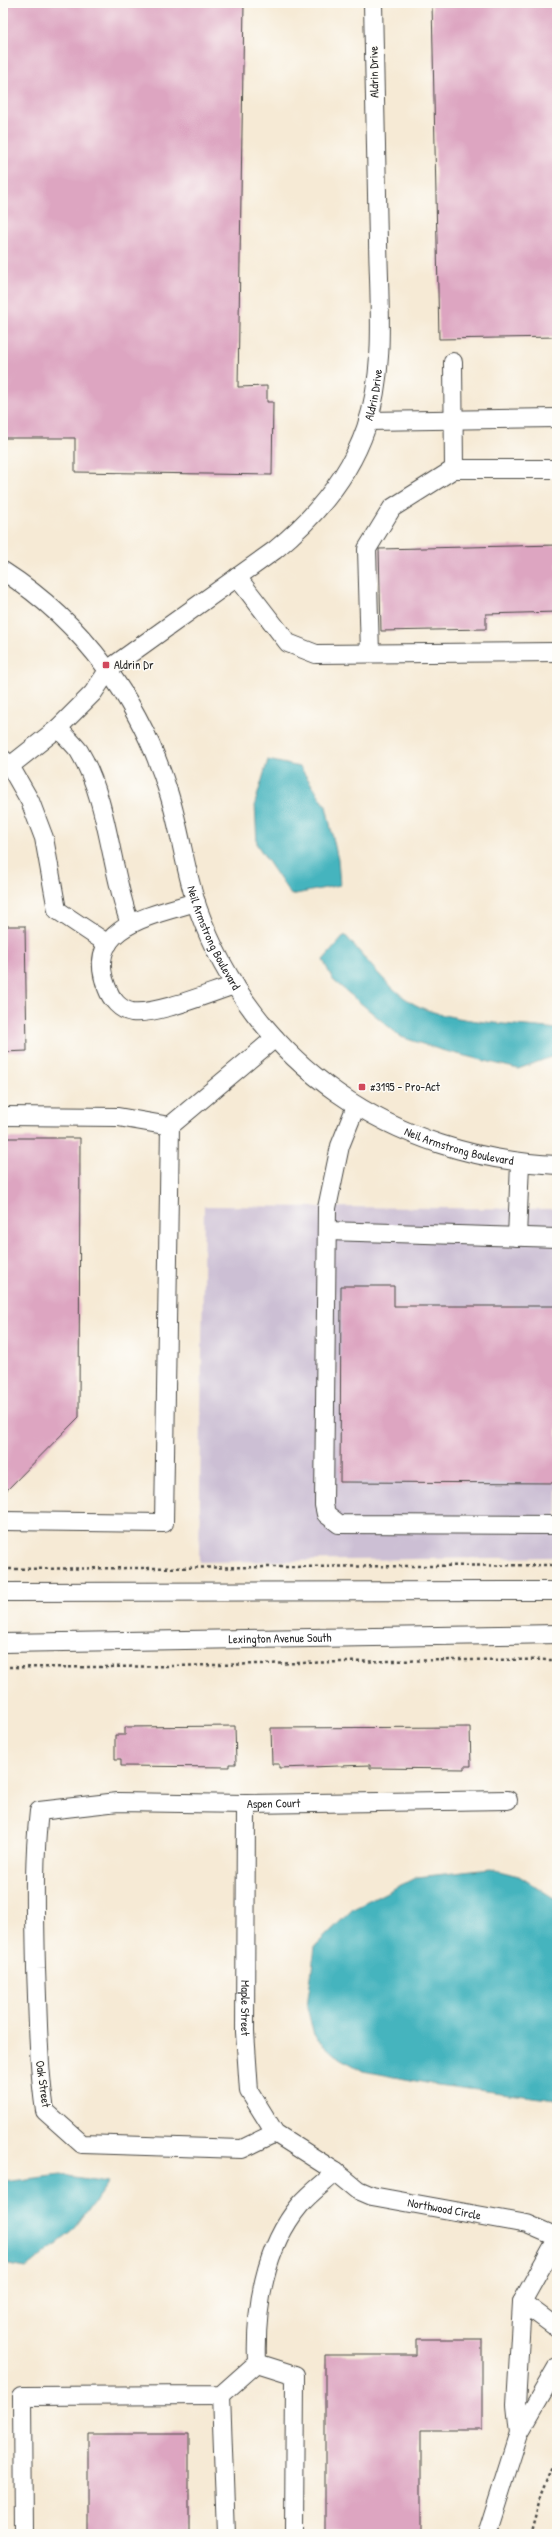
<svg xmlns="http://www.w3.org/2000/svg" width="560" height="2537" font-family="'Patrick Hand',sans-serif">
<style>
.industrial{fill:#ccbfd4}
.water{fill:#44b4be;stroke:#387074}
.building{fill:#dda5c1}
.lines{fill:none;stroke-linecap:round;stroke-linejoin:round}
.minor-casing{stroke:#494844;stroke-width:20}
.path{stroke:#494844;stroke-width:2.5;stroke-dasharray:3 3;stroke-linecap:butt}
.minor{stroke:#fff;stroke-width:18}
.poi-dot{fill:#d1495b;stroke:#fdfcf7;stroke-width:1.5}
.labels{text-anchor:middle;stroke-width:3;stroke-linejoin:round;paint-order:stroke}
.street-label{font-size:12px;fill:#2b2b2b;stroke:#fdfcf7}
.poi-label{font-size:12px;fill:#2b2b2b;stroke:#fdfcf7;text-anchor:start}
</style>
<rect width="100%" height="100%" fill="#fdfcf7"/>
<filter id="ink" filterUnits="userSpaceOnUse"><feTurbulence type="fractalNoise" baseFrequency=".025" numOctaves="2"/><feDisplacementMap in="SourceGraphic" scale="8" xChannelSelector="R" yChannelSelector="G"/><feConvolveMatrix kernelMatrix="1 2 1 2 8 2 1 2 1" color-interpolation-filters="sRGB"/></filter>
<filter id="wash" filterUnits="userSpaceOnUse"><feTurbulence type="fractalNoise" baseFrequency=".012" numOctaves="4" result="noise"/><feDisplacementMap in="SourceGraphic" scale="16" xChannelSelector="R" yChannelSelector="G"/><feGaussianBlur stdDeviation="0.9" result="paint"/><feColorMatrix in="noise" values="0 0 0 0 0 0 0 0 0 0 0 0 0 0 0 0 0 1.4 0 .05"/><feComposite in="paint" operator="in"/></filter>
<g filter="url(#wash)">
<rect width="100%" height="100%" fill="#f6ead5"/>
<!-- industrial -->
<path class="industrial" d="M204,1206L557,1209V1557L199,1562Z"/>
<!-- water -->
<path class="water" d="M268,760L300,767L326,806L338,860L340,885L291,895L257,845L255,803Z
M345,935C366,958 388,990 416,1005C450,1023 517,1024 557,1029V1055L518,1069L441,1050L401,1037L333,980L323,960Z
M491,1869L519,1876L557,1900V2100L437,2085L363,2071L335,2055L314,2036L307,2007L315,1946L353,1909L417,1877Z
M61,2175L109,2182L73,2231L26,2268L3,2264V2182Z"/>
<g id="blocks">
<!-- building -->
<path class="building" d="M3,3H244L238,387L267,386V402H273L272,475L75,472V438H3Z
M432,3H557V337L439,339Z
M557,545V612L486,614V629L381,631L379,549Z
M3,926H25L27,1051L3,1052Z
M3,1138H80L79,1417L3,1494Z
M341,1286H394V1306H557V1483L340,1482Z
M235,1726L236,1764H229V1767L121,1766V1759H115V1735H125V1727Z
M470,1727L471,1766H464V1769L370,1768V1765L279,1768V1764H272L271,1728Z
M416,2339H482V2430H421V2534H325V2355H416Z
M88,2434H189V2534H88Z"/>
</g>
</g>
<g filter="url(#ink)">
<use href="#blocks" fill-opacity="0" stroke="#494844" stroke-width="1"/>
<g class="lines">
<!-- minor casing -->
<g class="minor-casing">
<g id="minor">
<path d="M453,362L454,469H557"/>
<path d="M368,421L557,418"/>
<path id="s1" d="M3,571C84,623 141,702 169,794C181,832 185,872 198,909C254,1065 394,1158 557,1165"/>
<path d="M237,577L288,643L316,654L557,652"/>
<path d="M370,653L367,549L392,508L454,469"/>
<path d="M3,759L10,766L58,728"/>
<path d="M10,766L30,801L44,838L57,910L108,944"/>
<path d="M196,902C154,915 82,926 107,988C111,999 120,1010 132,1012C157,1015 209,993 235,985"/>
<path id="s2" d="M130,924C110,869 109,801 79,751C73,743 65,736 58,728L93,693L109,669L275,550C315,517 349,478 366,428C386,369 379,304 378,242C376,162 375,83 373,3"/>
<path d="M356,1106L340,1146L327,1208L324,1505L326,1514L339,1524L557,1525"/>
<path d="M3,1116L118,1117L170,1126"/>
<path d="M327,1231L557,1238"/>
<path d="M517,1237L520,1163"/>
<path d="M3,1521L164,1523L170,1126L275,1038"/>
<path d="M3,1592L557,1591"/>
<path id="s3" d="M3,1643L557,1634"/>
<path id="s4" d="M246,1804L245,2032L249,2091L275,2133L336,2172L358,2190L372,2196L527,2224L557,2237"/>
<path id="s5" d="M275,2133L242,2149L82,2144L45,2111C38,2064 38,2017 36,1969C35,1916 33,1864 39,1811L118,1802L246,1804L508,1800"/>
<path d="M557,2239L522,2302L557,2328"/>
<path d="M257,2363L295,2375L294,2534"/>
<path d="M221,2395L226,2534"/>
<path d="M519,2433L516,2405L522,2302"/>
<path d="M23,2534L22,2396L221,2395L257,2363C255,2310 264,2248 300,2205C310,2193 324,2183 336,2172"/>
<path d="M487,2534L519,2433L557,2367"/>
</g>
</g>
<!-- path -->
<path class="path" d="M3,1569L557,1565
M3,1667C188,1669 372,1658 557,1660
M530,2534L541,2494L557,2455"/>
<!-- minor -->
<use href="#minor" class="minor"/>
</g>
</g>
<!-- markers -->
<g class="poi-dot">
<rect x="102" y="661" width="8" height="8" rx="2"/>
<rect x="358" y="1083" width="8" height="8" rx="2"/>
</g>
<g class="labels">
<!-- street labels -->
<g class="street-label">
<text transform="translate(374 72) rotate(-91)" y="4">Aldrin Drive</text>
<text dy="4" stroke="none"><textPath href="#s2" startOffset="683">Aldrin Drive</textPath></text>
<text dy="4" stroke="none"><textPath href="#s1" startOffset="435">Neil Armstrong Boulevard</textPath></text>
<text dy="4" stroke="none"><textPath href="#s1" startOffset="771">Neil Armstrong Boulevard</textPath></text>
<text dy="4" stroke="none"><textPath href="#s3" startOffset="277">Lexington Avenue South</textPath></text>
<text dy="4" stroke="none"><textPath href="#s5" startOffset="782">Aspen Court</textPath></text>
<text dy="4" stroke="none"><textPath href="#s4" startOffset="204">Maple Street</textPath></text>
<text transform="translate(43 2084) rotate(82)" y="4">Oak Street</text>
<text dy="4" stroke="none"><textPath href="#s4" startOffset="526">Northwood Circle</textPath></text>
</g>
<!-- poi labels -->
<g class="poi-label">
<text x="114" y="669">Aldrin Dr</text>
<text x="370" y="1091">#3195 - Pro-Act</text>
</g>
</g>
<!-- margin -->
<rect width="560" height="2537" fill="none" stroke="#fdfcf7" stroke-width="16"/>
</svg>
